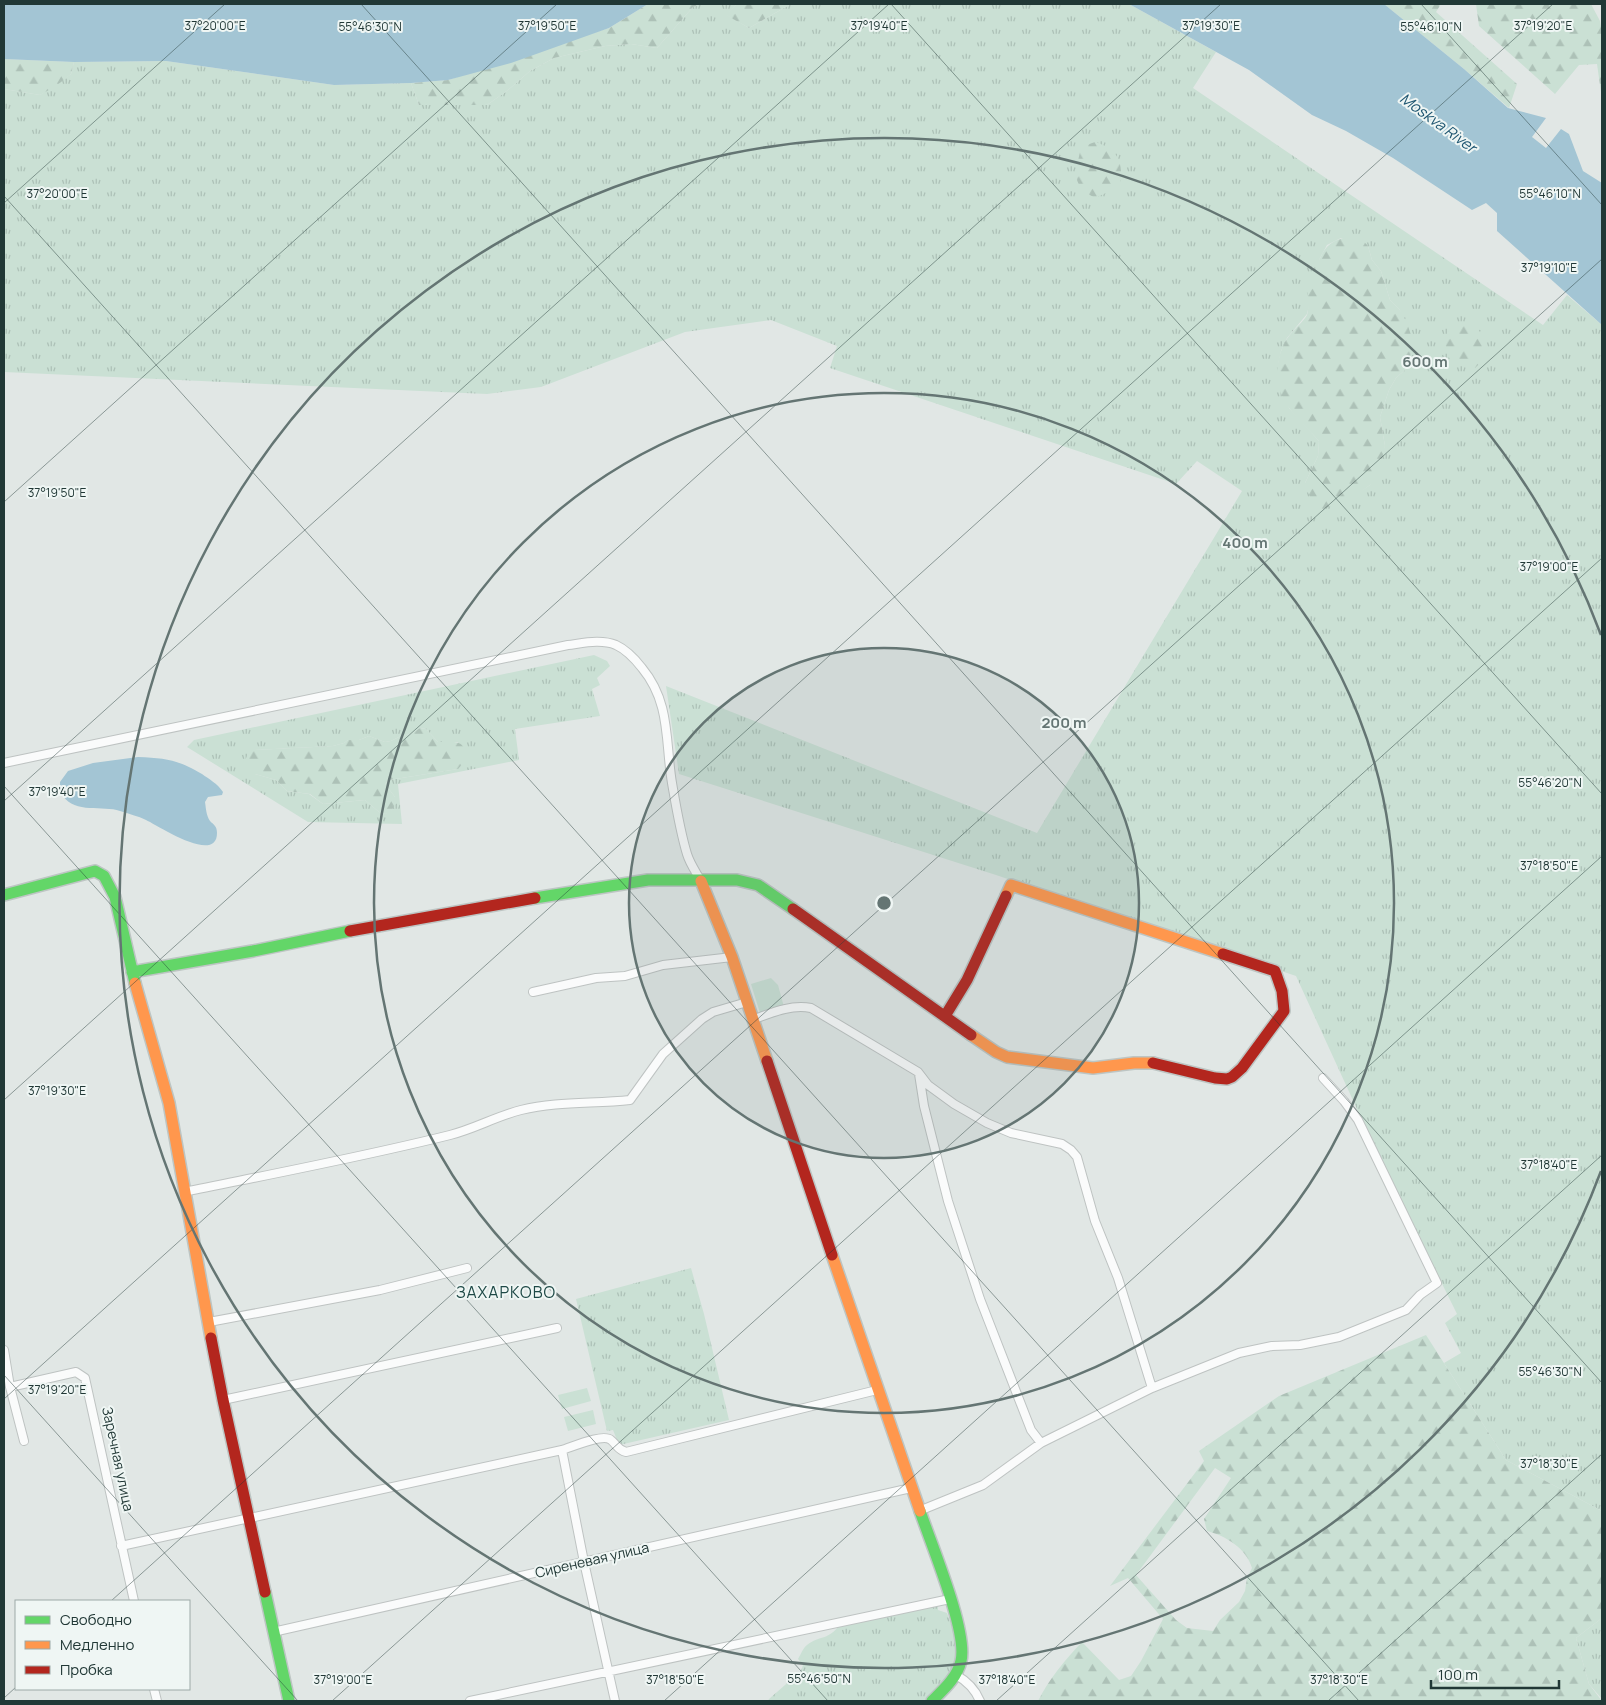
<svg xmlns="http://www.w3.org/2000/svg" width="1606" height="1705" font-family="Manrope,sans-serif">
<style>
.grass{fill:url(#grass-tufts);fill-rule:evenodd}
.forest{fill:url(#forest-firs);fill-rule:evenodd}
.park{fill:#cae0d4}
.water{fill:#a3c5d4}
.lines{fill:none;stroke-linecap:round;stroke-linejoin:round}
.street-casing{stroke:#bec3c2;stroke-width:10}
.fast-casing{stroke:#bdc5c3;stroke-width:14}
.slow-casing{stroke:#bdc5c3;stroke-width:14}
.jam-casing{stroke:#bdc5c3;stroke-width:14}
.street{stroke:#fafbfb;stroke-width:8}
.fast{stroke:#63d668;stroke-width:11}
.slow{stroke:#ff974d;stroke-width:11}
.jam{stroke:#b3261e;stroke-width:11}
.ticks{fill:none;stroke:#213836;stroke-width:1;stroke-opacity:0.45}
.ring{fill:none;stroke:#647573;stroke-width:2.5}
.labels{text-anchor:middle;stroke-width:4;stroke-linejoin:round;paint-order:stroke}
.street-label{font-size:14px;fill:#213836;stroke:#eff6f4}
.water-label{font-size:15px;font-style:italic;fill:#1e5671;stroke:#eff6f4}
.quarter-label{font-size:16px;letter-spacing:1px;fill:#1e4946;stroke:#eff6f4}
.ticks-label{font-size:12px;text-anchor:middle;fill:#213836;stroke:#eff6f4;stroke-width:4;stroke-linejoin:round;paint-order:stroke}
.centre{fill:#647573;stroke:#eff6f4;stroke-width:2.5}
.ring-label{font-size:15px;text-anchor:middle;font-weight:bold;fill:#647573;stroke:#eff6f4;stroke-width:4;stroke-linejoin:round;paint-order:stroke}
</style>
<defs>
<pattern id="grass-tufts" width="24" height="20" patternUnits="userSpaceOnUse" patternTransform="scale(1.25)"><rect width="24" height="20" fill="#cae0d4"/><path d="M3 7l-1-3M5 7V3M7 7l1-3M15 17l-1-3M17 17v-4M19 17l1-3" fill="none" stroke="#adc1b7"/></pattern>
<pattern id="forest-firs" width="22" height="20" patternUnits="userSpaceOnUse" patternTransform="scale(1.25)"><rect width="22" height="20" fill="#cae0d4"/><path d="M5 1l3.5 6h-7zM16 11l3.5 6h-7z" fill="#adc1b7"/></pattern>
</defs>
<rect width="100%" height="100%" fill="#e1e7e5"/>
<!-- grass -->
<path class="grass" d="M701,4H737L727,15L749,28L791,4H1129L1216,52L1193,88L1543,325L1567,295L1602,325V1511L1506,1460L1444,1363L1461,1353L1445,1323L1457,1314L1373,1144L1296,976L996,875L679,774L666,686L1037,833L1242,491L1197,461L1176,484L830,368L837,346L771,320L685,332L541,387L487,394L4,372V89L40,95L71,74L74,62L166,61L334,85L411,83L419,105H487L508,90L530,71L554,58L605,46L631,44L657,48L693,7ZM1341,238L1368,246L1372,260L1381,271L1390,300L1400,310L1407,368L1396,378L1389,390L1380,417L1385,446L1370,485L1358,493L1305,483L1318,456L1319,441L1289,408L1278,365L1281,351L1287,338L1307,314L1320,258L1327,245Z
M594,655L607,661L610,666L597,678L600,685L592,689L600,716L515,729L519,760L398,784L402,824L308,822L187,747L194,740ZM420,728L426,729L438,742H458V769L389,780L385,784L395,797C394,806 394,811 385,814L379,812L365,800L323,804L309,794L287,791L276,780L255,774V750L333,746L344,743L348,740H359L369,736L385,742L391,741L401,736L411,734Z
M691,1268L704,1314L729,1420L619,1445L613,1430L607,1431L576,1299Z
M938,1606V1610L947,1613C964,1658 960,1669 925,1701H768L769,1699L801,1671L803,1665L798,1659C801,1654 803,1648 807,1645C820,1635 826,1641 838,1627Z
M1602,1618V1699L1589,1684L1576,1638Z"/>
<!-- forest -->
<path class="forest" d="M648,4H701L693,7L657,48L631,44L605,46L554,58L530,71L508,90L487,105H419L411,83L448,80L609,28Z
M737,4H791L749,28L726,15Z
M1384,4H1441L1436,12L1517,84L1509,108L1464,69Z
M1476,4H1591L1600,21L1602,32V99L1597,64L1579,65L1555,94L1479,26Z
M4,59L74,62L71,74L56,86L40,95L4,89Z
M1095,142C1117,149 1124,161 1120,184L1108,192L1095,198C1069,183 1076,173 1081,147Z
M1358,235L1368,246L1372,260L1381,271L1390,300L1400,310L1407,323L1412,338L1411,353L1407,368L1396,378L1389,390L1380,417L1385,446L1379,474L1370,485L1347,502L1318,510L1310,497L1305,483L1318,456L1319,441C1304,424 1282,407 1278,383C1275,369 1280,347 1289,336C1294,329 1303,322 1307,315C1310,306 1306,293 1308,284C1309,278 1313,272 1316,267C1327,241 1332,240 1358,235Z
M1463,323L1477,328L1486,340L1485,358L1475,368L1460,364L1448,357L1445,342L1449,329Z
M420,728L426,729L438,742C456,742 467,739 465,761L458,769L389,780L385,784L395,797L397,802L390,813L385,814L379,812L365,800L323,804L310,794L287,791L276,780L255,774L245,761L247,756L254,750L333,746L344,743L348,740H359L369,736L385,742L391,741L401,736L411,734Z
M1426,1335L1506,1460L1602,1511V1618L1576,1638L1589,1684L1602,1701H1038C1049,1679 1065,1660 1082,1642L1119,1680L1131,1676L1141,1661L1163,1619L1128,1578L1110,1586L1204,1461L1199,1451L1279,1396ZM1215,1468L1231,1478L1204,1519L1207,1531C1226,1536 1246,1548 1252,1568L1247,1578L1245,1591L1239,1602L1220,1620L1213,1631L1187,1628L1176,1620L1136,1575Z"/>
<!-- park -->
<path class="park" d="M771,978L778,985L784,1007L760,1013L751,984Z
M587,1388L591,1401L562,1409L558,1395Z
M593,1410L596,1424L568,1431L564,1417Z"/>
<!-- water -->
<path class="water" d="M4,4H648L609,28L511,63L448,80L411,83L334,85L166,61L74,62L4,59Z
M1129,4H1384L1464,69L1508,108L1546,118L1532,137L1546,148L1561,129L1569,134L1583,171L1602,183V325L1497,231V213L1486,203L1472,210L1393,158L1346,131L1312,115L1249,70Z
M138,757C166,758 178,760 202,774C209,779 218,784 223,792L222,795L208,797L205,802C206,808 206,815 210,821C214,825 217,826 217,833C217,865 157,825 146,820C138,816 129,814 120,811C103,805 75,814 63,796C60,793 60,786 60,782L68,771L93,763Z"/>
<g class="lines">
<!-- street casing -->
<g class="street-casing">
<path id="street" d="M4,763L568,645C584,643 601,639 616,645C627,650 635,659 642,668C671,703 665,741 672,783C676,806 680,831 687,854C690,864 696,872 701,881
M533,992L596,978L625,976L663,965L732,957
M752,1020C771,1013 791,1004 811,1008L918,1072L928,1085L954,1104L987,1123L1011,1133L1062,1144L1071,1150L1077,1157L1095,1221L1118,1278L1152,1388
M919,1074L924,1106L948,1201L980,1299L1031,1430L1041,1443
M184,1192C272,1174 362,1157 450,1135C474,1129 497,1116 521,1110C557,1101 594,1104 630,1100L663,1054L702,1019L713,1012L747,1002
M209,1322L380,1290L467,1268
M4,1350L10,1387L76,1372L85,1378L134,1601
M10,1387L24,1441
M223,1400L557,1328
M562,1450L584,1562L615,1701
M919,1511L983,1485L1041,1443L1152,1388L1239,1353L1272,1346L1300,1345L1339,1337L1406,1310L1420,1295L1437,1283L1358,1120L1344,1101L1323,1078
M121,1546L562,1450C572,1447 603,1433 611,1440C617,1445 618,1450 626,1452L877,1390
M273,1632L911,1488
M956,1675C967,1681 975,1689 980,1701
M154,1689L157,1701
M470,1701L950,1599"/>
</g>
<!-- fast casing -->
<g class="fast-casing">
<path id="fast" d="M4,895L95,871L104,876L115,897L135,983
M535,898L648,880H737L758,885L793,909
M132,972L253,951L350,931
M920,1511C931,1544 968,1631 961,1661C957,1678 943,1690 932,1701
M265,1592L289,1701"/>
</g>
<!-- slow casing -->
<g class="slow-casing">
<path id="slow" d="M701,881L732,957L767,1061
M1006,896L1011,885L1223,954
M135,983L169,1103L211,1338
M971,1035L996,1052L1007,1057L1093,1068L1134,1063H1153
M832,1255L920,1511"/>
</g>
<!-- jam casing -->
<g class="jam-casing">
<path id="jam" d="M793,909L971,1035
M350,931L535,898
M945,1016L967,980L1006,896
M767,1061L832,1255
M1153,1063L1215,1078L1227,1079L1232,1077L1242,1068L1284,1011L1282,991L1275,971L1223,954
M211,1338L223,1400L265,1592"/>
</g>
<!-- street -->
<use href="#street" class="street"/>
<!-- fast -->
<use href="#fast" class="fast"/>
<!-- slow -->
<use href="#slow" class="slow"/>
<!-- jam -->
<use href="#jam" class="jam"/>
</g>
<!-- ticks -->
<path class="ticks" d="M361,4L1602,1383M891,4L1602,794M1421,4L1602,205M4,196L1359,1701M4,203L225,4M4,502L557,4M4,786L828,1701M4,801L889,4M4,1100L1221,4M4,1375L298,1701M4,1399L1553,4M111,1601L1602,259M4,1698L16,1687M332,1701L1602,558M664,1701L1602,856M996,1701L1602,1155M1328,1701L1602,1454"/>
<!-- distance rings -->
<circle cx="884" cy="903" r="255" fill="#647573" fill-opacity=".12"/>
<g class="ring">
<circle cx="884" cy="903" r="255"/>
<circle cx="884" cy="903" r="510"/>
<path d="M1601 1171A765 765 0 1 1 1601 635"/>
</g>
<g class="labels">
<!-- street labels -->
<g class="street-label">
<text transform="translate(118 1459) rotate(78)" y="5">Заречная улица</text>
<text transform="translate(592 1560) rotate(-13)" y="5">Сиреневая улица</text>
</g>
<!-- water labels -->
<g class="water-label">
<text transform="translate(1438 123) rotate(36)" y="5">Moskva River</text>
</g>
<!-- quarter labels -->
<g class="quarter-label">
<text x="506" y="1298">ЗАХАРКОВО</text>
</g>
</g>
<g class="ticks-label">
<text x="215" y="30">37°20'00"E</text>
<text x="547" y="30">37°19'50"E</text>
<text x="879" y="30">37°19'40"E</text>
<text x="1211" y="30">37°19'30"E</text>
<text x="1543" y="30">37°19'20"E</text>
<text x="370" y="31">55°46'30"N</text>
<text x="1431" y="31">55°46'10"N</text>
<text x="57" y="198">37°20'00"E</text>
<text x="1550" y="198">55°46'10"N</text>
<text x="1549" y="272">37°19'10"E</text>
<text x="57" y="497">37°19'50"E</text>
<text x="1549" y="571">37°19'00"E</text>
<text x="1550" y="787">55°46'20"N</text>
<text x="57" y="796">37°19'40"E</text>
<text x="1549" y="870">37°18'50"E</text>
<text x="57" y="1095">37°19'30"E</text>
<text x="1549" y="1169">37°18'40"E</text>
<text x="1550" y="1376">55°46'30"N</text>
<text x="57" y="1394">37°19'20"E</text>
<text x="1549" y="1468">37°18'30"E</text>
<text x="819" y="1683">55°46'50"N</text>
<text x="343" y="1684">37°19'00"E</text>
<text x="675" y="1684">37°18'50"E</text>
<text x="1007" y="1684">37°18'40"E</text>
<text x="1339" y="1684">37°18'30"E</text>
</g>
<circle cx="884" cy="903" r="8" class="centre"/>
<g class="ring-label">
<text x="1425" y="367">600 m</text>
<text x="1245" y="548">400 m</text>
<text x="1064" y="728">200 m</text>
</g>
<!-- border -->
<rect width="1606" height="1705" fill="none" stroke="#213836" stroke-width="10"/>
<!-- legend -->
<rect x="15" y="1600" width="175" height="90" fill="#eff6f4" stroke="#9daaa8"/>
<rect x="25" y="1616" width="25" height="8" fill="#63d668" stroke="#9daaa8"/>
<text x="60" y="1625" font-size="15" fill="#213836">Свободно</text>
<rect x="25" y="1641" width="25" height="8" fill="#ff974d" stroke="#9daaa8"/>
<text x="60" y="1650" font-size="15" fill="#213836">Медленно</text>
<rect x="25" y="1666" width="25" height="8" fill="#b3261e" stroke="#9daaa8"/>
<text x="60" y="1675" font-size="15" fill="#213836">Пробка</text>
<!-- scale -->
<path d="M1431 1680v8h128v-8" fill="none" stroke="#213836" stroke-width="2.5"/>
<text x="1438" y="1680" font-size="15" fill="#213836" stroke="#eff6f4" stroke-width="4" paint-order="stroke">100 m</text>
</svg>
